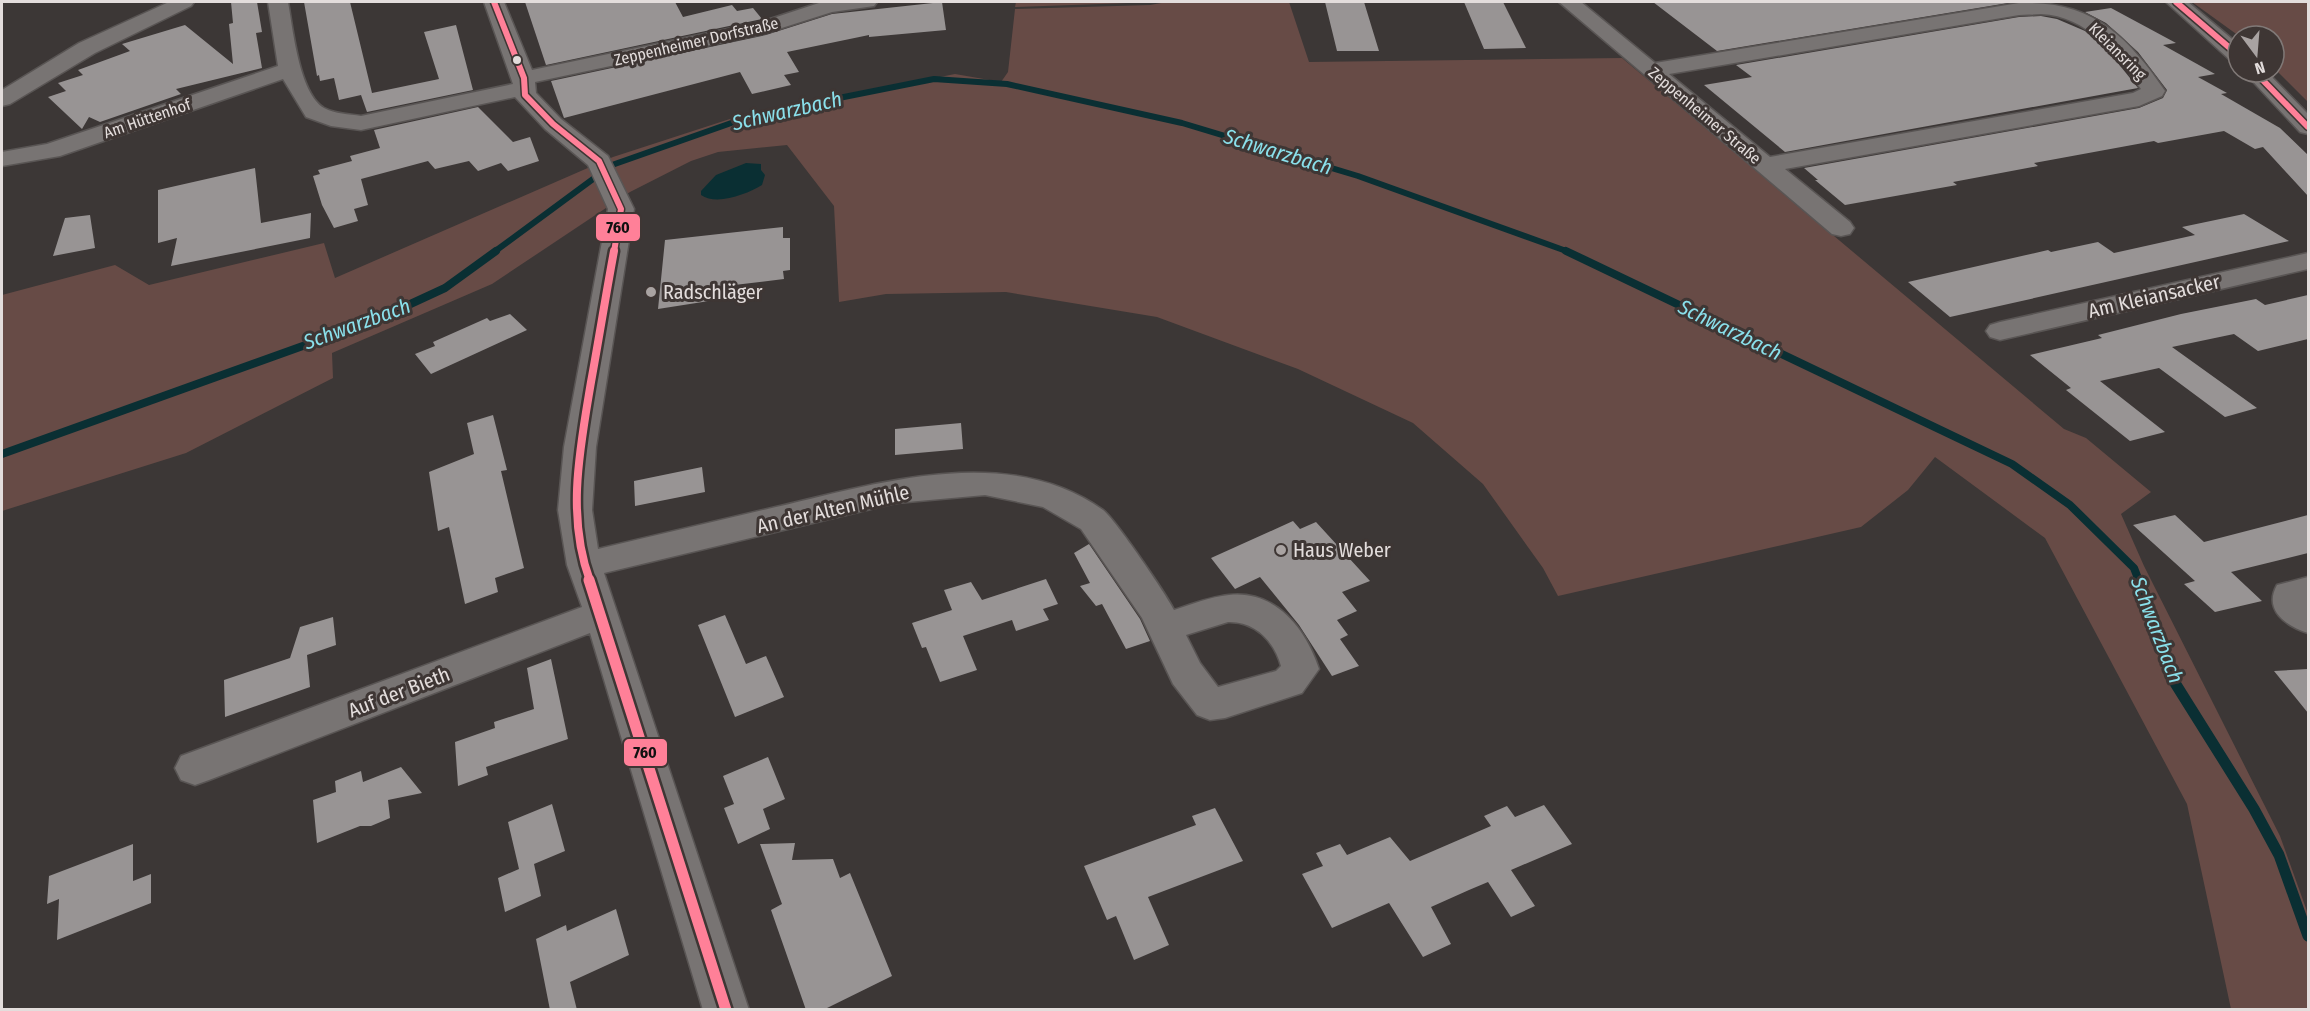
<svg xmlns="http://www.w3.org/2000/svg" width="2310" height="1011" font-family="'Fira Sans Condensed',sans-serif">
<style>
.green{fill:#674b46}
.water{fill:#0a2f33}
.lines{fill:none;stroke-linecap:round;stroke-linejoin:round}
.stream-far2{stroke:#0a2f33;stroke-width:6}
.stream-far1{stroke:#0a2f33;stroke-width:8}
.stream{stroke:#0a2f33;stroke-width:11}
.building{fill:#989494}
.minor-casing{stroke:#595554;stroke-width:3}
.minor{fill:#787473;fill-rule:evenodd}
.bus-1-far2-casing{stroke:#3e3634;stroke-width:9}
.bus-1-far1-casing{stroke:#3e3634;stroke-width:13}
.bus-1-casing{stroke:#3e3634;stroke-width:16}
.bus-1-far2{stroke:#ff8098;stroke-width:6}
.bus-1-far1{stroke:#ff8098;stroke-width:8}
.bus-1{stroke:#ff8098;stroke-width:11}
.bus-dot{fill:#e3dddc;stroke:#3e3634;stroke-width:2}
.poi-dot{fill:#a9a3a2;stroke:#3e3634;stroke-width:2}
.labels{text-anchor:middle;stroke-width:6;stroke-linejoin:round;paint-order:stroke}
.far-street-label{font-size:16px;fill:#e3dddc;stroke:#3e3634}
.poi-label{font-size:20px;fill:#e3dddc;stroke:#3e3634;text-anchor:start}
.street-label{font-size:20px;fill:#e3dddc;stroke:#3e3634}
.water-label{font-size:21px;font-style:italic;fill:#8ae0eb;stroke:#3e3634}
.line-badge{stroke:#3e3634;stroke-width:2}
.pale-badge-label{font-size:16px;text-anchor:middle;font-weight:bold;fill:#111}
</style>
<rect width="100%" height="100%" fill="#3c3736"/>
<!-- green -->
<path class="green" d="M1016,2H1156L1015,7Z
M1167,2H1289L1309,62L1622,58L2064,429L2086,438L2151,492L2121,514L2144,566L2280,836L2308,914V1009H2231L2187,804L2045,538L1935,457L1908,490L1861,527L1558,596L1543,568L1483,484L1413,423L1298,369L1157,317L1006,292L886,294L839,302L834,206L787,145L718,152L691,161L630,192L492,284L332,353L333,378L186,453L2,511V295L115,265L149,285L324,243L335,278L613,157L736,117L955,74L1001,82L1008,72L1015,9L1150,5Z
M2192,2H2308V102L2274,68V36H2239Z"/>
<!-- water -->
<path class="water" d="M746,163L761,164V170L765,175L762,185C747,194 717,206 701,195V191L716,175Z"/>
<g class="lines">
<!-- stream-far2 -->
<path class="stream-far2" d="M494,252L612,165L754,115L934,79L1007,84L1182,123L1358,176L1569,252"/>
<!-- stream-far1 -->
<path class="stream-far1" d="M1566,251L2012,464L2070,505L2134,568L2139,581
M2,454L378,319L445,288L496,251"/>
<!-- stream -->
<path class="stream" d="M2138,580L2175,683L2254,809L2279,855L2308,936"/>
</g>
<!-- building -->
<path class="building" d="M231,2H257L262,32L256,33L262,68L176,89L181,94L100,122L89,117L82,129L48,97L66,91L58,83L83,75L78,70L130,51L122,44L185,25L233,64L229,24L233,23Z
M304,2H350L372,93L439,79L424,32L456,25L473,90L367,112L361,95L339,100L334,78L320,81L319,75L317,76Z
M525,2H675L683,17L732,5L737,11L753,8L762,19L546,65Z
M942,2L946,30L869,37V35L787,52L799,72L784,75L791,85L752,94L740,72L564,118L551,81L766,35L832,14Z
M1325,2H1364L1379,51H1337Z
M1464,2H1503L1526,48L1484,49Z
M1653,2H2014L1717,51Z
M2111,8L2176,43L2163,45L2215,74L2198,77L2227,93L2221,94L2280,128L2308,155V196L2263,147L2255,149L2224,131L2158,143L2154,141L2034,163L2038,166L1953,182L1957,185L1845,205L1815,180H1818L1804,168L2139,108L2163,98L2167,90L2138,52L2106,23L2085,12Z
M2041,16L2057,19L2085,31L2109,52L2138,88L1785,152L1704,85L1752,77L1736,65L2019,17Z
M478,107L513,142L530,137L539,161L508,171L501,163L478,171L469,161L435,169L428,161L361,179L368,205L354,209L358,221L334,228L322,205L313,176L320,174L318,170L352,161L350,156L380,148L374,130Z
M255,168L261,223L311,213L310,238L171,266L177,238L158,243V190Z
M2244,214L2289,241L1950,317L1908,282L2048,250L2051,252L2098,242L2114,253L2195,235L2182,227Z
M90,215L95,248L53,256L65,218Z
M783,227V238H790V270L783,271L784,279L709,288V301L658,309L665,240Z
M2308,295V339L2258,351L2234,334L2172,347L2257,408L2225,417L2159,368L2100,381L2165,432L2130,441L2066,390L2071,388L2030,355L2102,338L2098,335L2181,314L2256,299L2265,305Z
M510,314L527,330L431,374L415,354L435,346L433,342L487,318L490,321Z
M493,415L507,470L501,471L524,568L495,578L498,592L465,604L449,527L438,531L429,472L474,454L467,423Z
M961,423L963,449L895,455V429Z
M702,467L705,492L635,506L634,481Z
M2175,515L2204,542L2308,515V553L2231,572L2262,601L2215,612L2184,584L2195,581L2133,525Z
M1293,521L1300,529L1316,522L1370,581L1342,592L1357,611L1337,620L1348,635L1340,639L1359,666L1332,676L1299,625L1260,577L1235,589L1211,558Z
M1089,544L1140,619L1150,641L1126,649L1102,604L1096,606L1080,586L1090,583L1074,553Z
M1046,579L1058,604L1043,609L1049,620L1016,631L1012,620L963,636L977,670L940,682L926,647L922,648L912,623L952,610L944,590L971,582L982,600Z
M725,615L746,664L766,656L784,697L735,717L698,625Z
M333,617L336,645L307,655L310,687L225,717L224,680L290,658L300,627Z
M551,659L568,739L486,767L488,775L458,786L455,742L495,728L494,722L534,709L527,668Z
M2308,669V713L2274,671Z
M768,757L785,799L763,809L770,829L738,844L724,808L734,804L723,776Z
M401,767L422,793L388,800L390,818L371,826H360L317,843L313,800L336,792L335,781L361,771L363,782Z
M552,804L565,851L534,864L541,896L505,912L498,878L519,869L508,822Z
M1544,805L1572,844L1511,870L1535,906L1511,917L1488,882L1469,890L1431,907L1451,944L1423,957L1389,903L1332,928L1302,874L1323,866L1316,853L1340,844L1347,855L1390,837L1410,861L1491,826L1484,816L1507,806L1515,817Z
M1215,808L1243,861L1148,897L1169,945L1134,960L1116,916L1107,920L1084,866L1196,825L1192,816Z
M795,843L792,860L833,859L840,878L850,873L892,976L823,1010H806L771,910L782,904L760,844Z
M133,844V881L151,874V903L57,940L59,899L47,904L49,876Z
M616,909L629,955L570,982L577,1010H550L536,939L566,925L567,931Z"/>
<g class="lines">
<!-- minor casing -->
<g class="minor-casing">
<path id="minor" d="M169,2H194L191,6L95,53L10,104L2,106V90L79,43Z
M268,2H288C293,29 299,93 324,108C335,114 349,114 361,116L513,84L484,2H504L532,70L761,22L822,2H877L874,6L832,12L766,33L535,82L536,93L561,119L608,156L634,209L596,447L592,510L598,549C658,535 717,521 776,507C879,483 1008,442 1103,510C1115,519 1166,594 1174,610C1192,604 1210,597 1229,595C1276,590 1306,629 1319,669L1302,693L1225,718L1210,720L1197,715L1173,684L1142,618L1081,529L1043,507L985,495L896,503L604,573L749,1010H703L590,633L209,780L195,785L181,780L175,768L181,756L582,607L567,565L558,510L564,447L608,209L588,165L545,129L515,97L361,130L331,126L306,117L283,79L60,156L2,166V152L47,144L278,66ZM1228,622C1255,621 1274,641 1281,666L1276,671L1218,687L1200,663L1186,635Z
M1559,2H1581L1655,63L2019,3C2091,0 2127,35 2165,91L2162,96L2139,106L1785,169L1850,222L1854,228L1850,234L1841,236L1832,234ZM2041,14C2087,16 2117,54 2141,89L2133,93L1770,157L1669,74L2019,15Z
M2166,2H2188L2238,44V62L2230,60Z
M2244,72H2267L2308,114V134L2300,132Z
M2308,253V269L2000,340L1990,337L1986,331L1990,325L2000,322Z
M2308,577V633C2286,626 2263,610 2277,585Z"/>
</g>
<!-- minor -->
<use href="#minor" class="minor"/>
<!-- bus-1-far2 casing -->
<g class="bus-1-far2-casing">
<path id="bus-1-far2" d="M494,2L524,78L525,95L553,124L599,161L621,209L614,252
M2176,2L2238,55
M2255,72L2308,127"/>
</g>
<!-- bus-1-far1 casing -->
<g class="bus-1-far1-casing">
<path id="bus-1-far1" d="M590,581C566,516 580,448 591,382C599,338 606,294 614,251"/>
</g>
<!-- bus-1 casing -->
<g class="bus-1-casing">
<path id="bus-1" d="M589,580L726,1010"/>
</g>
<!-- bus-1-far2 -->
<use href="#bus-1-far2" class="bus-1-far2"/>
<!-- bus-1-far1 -->
<use href="#bus-1-far1" class="bus-1-far1"/>
<!-- bus-1 -->
<use href="#bus-1" class="bus-1"/>
</g>
<!-- markers -->
<circle class="bus-dot" cx="517" cy="60" r="5"/>
<g class="poi-dot">
<circle cx="651" cy="292" r="6"/>
<circle cx="1281" cy="550" r="6"/>
</g>
<g class="labels">
<!-- far-street labels -->
<g class="far-street-label">
<text transform="translate(696 41) rotate(-13)" y="6">Zeppenheimer Dorfstraße</text>
<text transform="translate(2118 51) rotate(45)" y="6">Kleiansring</text>
<text transform="translate(1705 115) rotate(40)" y="6">Zeppenheimer Straße</text>
<text transform="translate(147 118) rotate(-19)" y="6">Am Hüttenhof</text>
</g>
<!-- poi labels -->
<g class="poi-label">
<text x="663" y="299">Radschläger</text>
<text x="1293" y="557">Haus Weber</text>
</g>
<!-- street labels -->
<g class="street-label">
<text transform="translate(2154 296) rotate(-13)" y="7">Am Kleiansacker</text>
<text transform="translate(833 509) rotate(-13)" y="7">An der Alten Mühle</text>
<text transform="translate(399 692) rotate(-21)" y="7">Auf der Bieth</text>
</g>
<!-- water labels -->
<g class="water-label">
<text transform="translate(787 111) rotate(-13)" y="7">Schwarzbach</text>
<text transform="translate(1278 152) rotate(17)" y="7">Schwarzbach</text>
<text transform="translate(357 324) rotate(-20)" y="7">Schwarzbach</text>
<text transform="translate(1730 330) rotate(26)" y="7">Schwarzbach</text>
<text transform="translate(2157 630) rotate(69)" y="7">Schwarzbach</text>
</g>
</g>
<g class="line-badge">
<rect x="595" y="213" width="46" height="29" rx="6" fill="#ff8098"/>
<rect x="623" y="738" width="45" height="29" rx="6" fill="#ff8098"/>
</g>
<g class="pale-badge-label">
<text x="618" y="233">760</text>
<text x="645" y="758">760</text>
</g>
<!-- border -->
<rect width="2310" height="1011" fill="none" stroke="#e3dddc" stroke-width="6"/>
<!-- north arrow -->
<g transform="translate(2256 54) rotate(164)"><circle r="28" fill="#3e3634" stroke="#807977" stroke-width="1.5"/>
<path d="M0-4.5L10 22L0 15L-10 22Z" fill="#a9a3a2"/>
<text y="-9" font-size="16" font-weight="bold" text-anchor="middle" fill="#e3dddc">N</text>
</g>
</svg>
